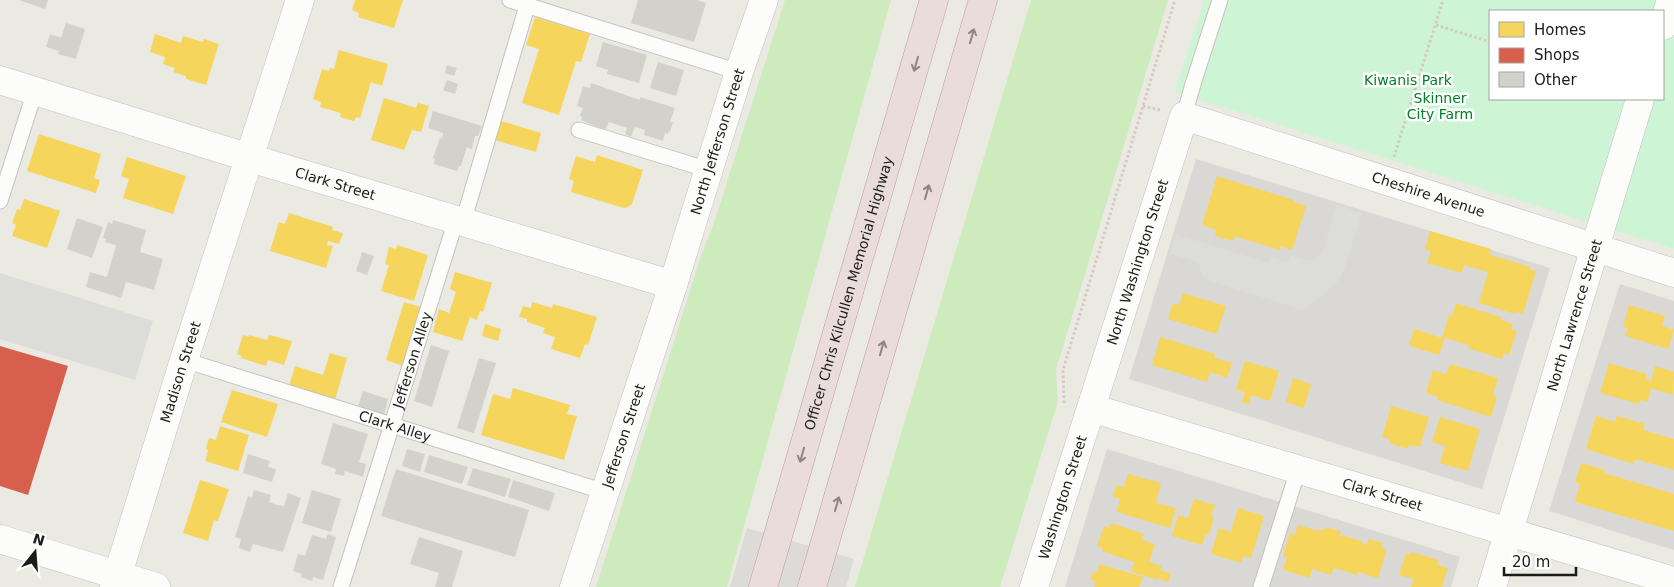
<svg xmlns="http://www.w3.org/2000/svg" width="1674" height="587" font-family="'DejaVu Sans',sans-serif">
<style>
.residential{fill:#d9d8d4}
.grass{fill:#cdebbd}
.park{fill:#cdf5d5;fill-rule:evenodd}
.parking{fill:#dcdcd9}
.pier{fill:#dcdbd8}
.homes{fill:#f6d55c}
.shops{fill:#d6604d}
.building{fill:#d2d1cb}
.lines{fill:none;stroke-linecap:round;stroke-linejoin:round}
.service-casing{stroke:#c2c2bf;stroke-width:17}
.minor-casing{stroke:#c2c2bf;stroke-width:29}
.tertiary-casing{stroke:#c2c2bf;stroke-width:29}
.motorway-casing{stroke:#c1999c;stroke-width:29}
.path{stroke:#d6c9c4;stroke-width:3;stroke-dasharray:2.5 2.5;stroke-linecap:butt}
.service{stroke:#fcfcfb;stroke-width:15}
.minor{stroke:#fcfcfb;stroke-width:28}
.tertiary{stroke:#fcfcfb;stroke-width:28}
.motorway{stroke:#eadcdb;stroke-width:28}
.oneway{stroke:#8d8585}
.labels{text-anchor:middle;stroke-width:5;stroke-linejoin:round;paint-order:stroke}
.park-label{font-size:14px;fill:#027f26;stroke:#fff}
.street-label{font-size:14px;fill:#1b1b1b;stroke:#fff}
</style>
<rect width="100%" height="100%" fill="#eae9e2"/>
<!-- residential -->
<path class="residential" d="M1196,159L1550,268L1482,489L1129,379Z
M1620,284L1674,301V550L1549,511Z
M1107,449L1460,557L1451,587H1065Z"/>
<!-- grass -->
<path class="grass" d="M785,0H891L727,587H596L702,253L714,223Z
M1031,0H1168L1056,370L1058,401L1000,587H855Z"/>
<!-- park -->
<path class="park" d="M1204,0H1674V249L1175,92ZM1490,11H1663V99H1490Z"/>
<!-- parking -->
<path class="parking" d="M1337,205L1362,213L1345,267L1339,280L1321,297L1302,310L1204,279L1198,262L1170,254L1175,234L1269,263L1271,257L1288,262L1290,255L1308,261L1315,259L1323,251Z
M0,273L153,321L135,380L0,339Z"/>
<!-- pier -->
<path class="pier" d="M747,528L854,559L846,587H730Z"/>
<!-- homes -->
<path class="homes" d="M355,0H403L394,28L358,17L359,13L352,10Z
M535,17L590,34L581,62L576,61L559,115L522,103L539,49L526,45Z
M155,34L181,43L183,36L203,42L204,39L219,44L206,85L186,79V76L173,72L175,68L163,64L165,57L150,52Z
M339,50L388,64L382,86L371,82L360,118L356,117L354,121L340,117L341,113L320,107L321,102L313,99L322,69L329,71L330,68L334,69Z
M384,98L416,108L418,103L429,106L421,132L412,130L404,150L371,140Z
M501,121L541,133L536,152L495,140Z
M39,134L101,154L94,178L100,180L96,193L27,171Z
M597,155L643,170L632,204L628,207L624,208L571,192L574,181L569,179L576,156L595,162Z
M127,157L186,176L173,214L123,198L129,179L121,176Z
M1217,176L1294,200V202L1306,206L1292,250L1281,246L1280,250L1234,236L1233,241L1215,236L1216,230L1202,225Z
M24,199L60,211L47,248L12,236L16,225L12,223L17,209L20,210Z
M289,213L333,227L332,230L343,233L339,244L328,241L327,245L333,246L326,268L270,251L279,222L285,224Z
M1430,231L1491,249L1490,255L1531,267L1530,270L1536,271L1523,314L1516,312L1515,314L1479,303L1488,272L1464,265L1462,273L1427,263L1431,251L1425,249Z
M397,245L428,255L414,301L381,291L389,265L385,264L389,247L396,249Z
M455,272L492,283L483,312L480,311L477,320L470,317L462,341L433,332L439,309L449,313L456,292L450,289Z
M1183,293L1226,306L1217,334L1168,319L1173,303L1179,305Z
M404,302L424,308L406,367L386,360Z
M532,302L552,308L553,304L597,317L588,345L585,344L580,358L551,349L555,337L543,333L545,328L527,322V319L519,317L523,306L531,308Z
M1456,303L1501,317V320L1513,324L1511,329L1517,331L1509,355L1504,353L1502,359L1468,348L1469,345L1445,338L1439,355L1409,346L1414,329L1442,338L1449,315L1452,316Z
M1629,305L1665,316L1662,326L1674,330L1668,349L1625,336L1628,328L1623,327Z
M485,324L501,329L498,341L482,336Z
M243,335L249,337V335L267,340L269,335L292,341L284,365L268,360L266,366L241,358L242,356L237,354Z
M1160,337L1215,354L1214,358L1232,363L1227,378L1210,372L1207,382L1152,365Z
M330,353L347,358L335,400L289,386L295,366L323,375Z
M1245,361L1279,371L1270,401L1251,395L1249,404L1242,402L1245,392L1236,390Z
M1609,363L1647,374L1646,380L1651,381L1655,366L1674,372L1673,395L1651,388L1648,402L1640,400L1639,404L1600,393Z
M1450,364L1498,378L1493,395L1497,397L1491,417L1437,400L1438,397L1426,393L1433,370L1446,374Z
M1293,378L1311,384L1304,408L1286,402Z
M513,388L570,405L567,414L577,416L564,460L481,435L493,394L510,399Z
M232,390L278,404L267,437L221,422Z
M1391,406L1429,417L1420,447L1409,445L1408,449L1389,443L1390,439L1382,437Z
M1596,416L1615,422L1617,416L1645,424L1643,430L1674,439V470L1635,459L1634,464L1586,449Z
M1440,417L1480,429L1468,471L1440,463L1445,446L1432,442Z
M220,426L249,435L238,471L205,461L208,450L206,449L209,438L216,440Z
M1581,463L1605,470L1604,473L1674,494V531L1575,502L1580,484L1575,482Z
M1128,474L1161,483L1156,503L1176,508L1170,528L1117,512L1120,499L1113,497L1116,485L1124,487Z
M200,480L229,489L218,521L214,520L208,541L183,533Z
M1194,499L1215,505L1211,516L1214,517L1209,535L1205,534L1202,545L1172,536L1178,515L1188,518Z
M1238,508L1264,516L1251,558L1244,556L1241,563L1211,554L1219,528L1231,532Z
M1111,523L1144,534L1142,540L1155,544L1149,562L1162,566L1160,570L1171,574L1168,582L1158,578V580L1131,572L1134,562L1102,551L1103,548L1097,546L1104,526L1109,528Z
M1298,525L1319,531V529L1324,530L1325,527L1341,531L1339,536L1342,537V535L1364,542L1363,544L1367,545L1369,539L1383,543L1381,548L1387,549L1378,578L1358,572L1357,575L1334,568L1331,575L1312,569L1310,578L1283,570L1287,557L1283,556L1290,533L1295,535Z
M1411,552L1439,560L1437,565L1448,568L1442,587H1411L1414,579L1399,575L1406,553L1410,555Z
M1100,564L1143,577L1139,587H1094L1096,581L1090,579L1093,572L1097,573Z"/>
<!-- shops -->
<path class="shops" d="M0,346L68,366L28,495L0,486Z"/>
<!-- building -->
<path class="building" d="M19,0H48L45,9Z
M638,0H697L706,3L694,42L631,23Z
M66,23L85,29L76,59L58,54L59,51L46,47L50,34L61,38Z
M603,42L647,55L639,83L607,74L608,70L596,66Z
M658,62L684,70L676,96L650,88Z
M447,65L457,68L454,76L445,73Z
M447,80L458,84L455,94L443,90Z
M591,83L640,100V97L675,108L670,122H673L670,132L669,131L668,134L665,133L663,141L644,135L645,130L635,127L631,137L625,134L627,128L609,122L605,130L581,120L582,117L580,116L583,108L577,106L583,86L590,88Z
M433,111L482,126L478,136H475L472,149L467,147L461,166H459L457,171L434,164L435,159L433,158L440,138L442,139L443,133L428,128Z
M77,218L103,227L92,258L67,249Z
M113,220L146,230L140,252L163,259L154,290L126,282L121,298L86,287L90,272L107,277L116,245L105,242L106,239L103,238L108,222L112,224Z
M362,252L374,256L367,275L356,271Z
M431,345L449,351L432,407L414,401Z
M479,358L496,363L474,433L457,428Z
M363,391L388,399L384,415L358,407Z
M333,423L368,434L359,462L366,464L363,477L345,471L344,476L335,474L336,469L321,464Z
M407,449L425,454L420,472L402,466Z
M248,454L270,461L268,467L276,469L272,482L243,473Z
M429,455L468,467L462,484L424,472Z
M473,468L511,479L505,497L467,485Z
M396,469L529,510L515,557L381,516Z
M513,480L555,493L549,511L508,497Z
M254,490L271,495L269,502L277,505L284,506L288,493L301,498L283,552L253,544L250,552L239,548L241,539L235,537L248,496L252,497Z
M312,490L341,499L331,532L302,523Z
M328,534L336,537L323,580L313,577L312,581L301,577L302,574L293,571L298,554L305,556L312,535L326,539Z
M419,537L463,551L452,587H435L439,573L410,564Z"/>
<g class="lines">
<!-- service casing -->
<g class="service-casing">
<g id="service">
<path d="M510,0L739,72"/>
<path d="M1184,116L1193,84L1220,0"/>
<path d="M579,130L709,170"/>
<path d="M0,201L35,91"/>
<path d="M463,222L527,6"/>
<path id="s1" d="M184,360L605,492"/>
<path id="s2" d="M341,587L456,220"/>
<path d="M1261,587L1298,470"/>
</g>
</g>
<!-- minor casing -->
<g class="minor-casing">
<g id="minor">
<path d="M1663,26L1671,0"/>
<path id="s3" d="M0,80L250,158L673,285"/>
<path id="s4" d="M1091,408L1674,581"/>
<path id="s5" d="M114,587L184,360L300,0"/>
<path id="s6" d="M574,587L673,285L739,72L764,0"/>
<path id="s7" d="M1492,587L1640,99"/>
</g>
</g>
<!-- tertiary casing -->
<g class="tertiary-casing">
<g id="tertiary">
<path d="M0,539L156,587"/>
<path id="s8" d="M1034,587L1184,116L1674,273"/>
</g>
</g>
<!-- motorway casing -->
<g class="motorway-casing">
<g id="motorway">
<path id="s9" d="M763,587L934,0"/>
<path d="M812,587L983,0"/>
</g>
</g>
<!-- path -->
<path class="path" d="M1436,25L1490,42
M1143,106L1160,110
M1394,157L1443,0
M1064,403L1063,370L1175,0"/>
<!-- service -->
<use href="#service" class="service"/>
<!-- minor -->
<use href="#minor" class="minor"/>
<!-- tertiary -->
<use href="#tertiary" class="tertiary"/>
<!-- motorway -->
<use href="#motorway" class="motorway"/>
</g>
<!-- one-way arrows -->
<defs><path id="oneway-shaft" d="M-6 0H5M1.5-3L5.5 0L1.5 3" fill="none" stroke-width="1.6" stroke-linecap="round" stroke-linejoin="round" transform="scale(1.25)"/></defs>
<g class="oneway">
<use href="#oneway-shaft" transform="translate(972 36) rotate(-74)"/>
<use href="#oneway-shaft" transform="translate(916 64) rotate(106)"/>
<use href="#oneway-shaft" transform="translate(927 192) rotate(-74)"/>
<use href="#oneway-shaft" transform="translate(882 348) rotate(-74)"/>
<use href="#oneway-shaft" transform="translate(802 455) rotate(106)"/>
<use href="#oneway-shaft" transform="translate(837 504) rotate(-74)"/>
</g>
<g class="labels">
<!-- park labels -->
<g class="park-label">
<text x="1408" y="85">Kiwanis Park</text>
<text x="1440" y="103">Skinner<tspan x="1440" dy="16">City Farm</tspan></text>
</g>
<!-- street labels -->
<g class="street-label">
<text dy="5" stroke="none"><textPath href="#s6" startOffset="468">North Jefferson Street</textPath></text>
<text dy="5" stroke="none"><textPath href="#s3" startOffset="351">Clark Street</textPath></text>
<text dy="5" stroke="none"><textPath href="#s8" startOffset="751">Cheshire Avenue</textPath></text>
<text dy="5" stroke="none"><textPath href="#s8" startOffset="341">North Washington Street</textPath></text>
<text dy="5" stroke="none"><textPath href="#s9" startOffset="306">Officer Chris Kilcullen Memorial Highway</textPath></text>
<text dy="5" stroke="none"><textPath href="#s7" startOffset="284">North Lawrence Street</textPath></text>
<text dy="5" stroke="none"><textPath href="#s2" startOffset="238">Jefferson Alley</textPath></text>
<text dy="5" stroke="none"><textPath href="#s5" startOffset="225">Madison Street</textPath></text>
<text dy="5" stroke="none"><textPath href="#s1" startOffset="221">Clark Alley</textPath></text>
<text dy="5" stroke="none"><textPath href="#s6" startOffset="159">Jefferson Street</textPath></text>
<text dy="5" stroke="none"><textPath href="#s4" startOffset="304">Clark Street</textPath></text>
<text dy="5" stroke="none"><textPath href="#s8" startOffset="94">Washington Street</textPath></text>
</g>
</g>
<!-- legend -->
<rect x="1489" y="10" width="175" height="90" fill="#ffffff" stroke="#a4a4a4"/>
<rect x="1499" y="22" width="25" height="15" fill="#f6d55c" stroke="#a4a4a4"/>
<text x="1534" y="35" font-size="15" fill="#1b1b1b">Homes</text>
<rect x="1499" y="48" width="25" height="15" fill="#d6604d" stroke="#a4a4a4"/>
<text x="1534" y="60" font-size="15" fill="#1b1b1b">Shops</text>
<rect x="1499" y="72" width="25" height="15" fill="#d2d1cb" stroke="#a4a4a4"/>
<text x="1534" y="85" font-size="15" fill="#1b1b1b">Other</text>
<!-- north arrow -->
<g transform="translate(35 552) rotate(17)" stroke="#ffffff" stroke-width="4" paint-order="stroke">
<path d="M0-4L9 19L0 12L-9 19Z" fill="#1b1b1b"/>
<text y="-8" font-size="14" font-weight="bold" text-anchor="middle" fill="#1b1b1b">N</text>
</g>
<!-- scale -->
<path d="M1504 567v8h72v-8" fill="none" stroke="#1b1b1b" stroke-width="2.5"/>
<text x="1512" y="567" font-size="15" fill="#1b1b1b" stroke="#ffffff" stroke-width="4" paint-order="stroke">20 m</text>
</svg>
